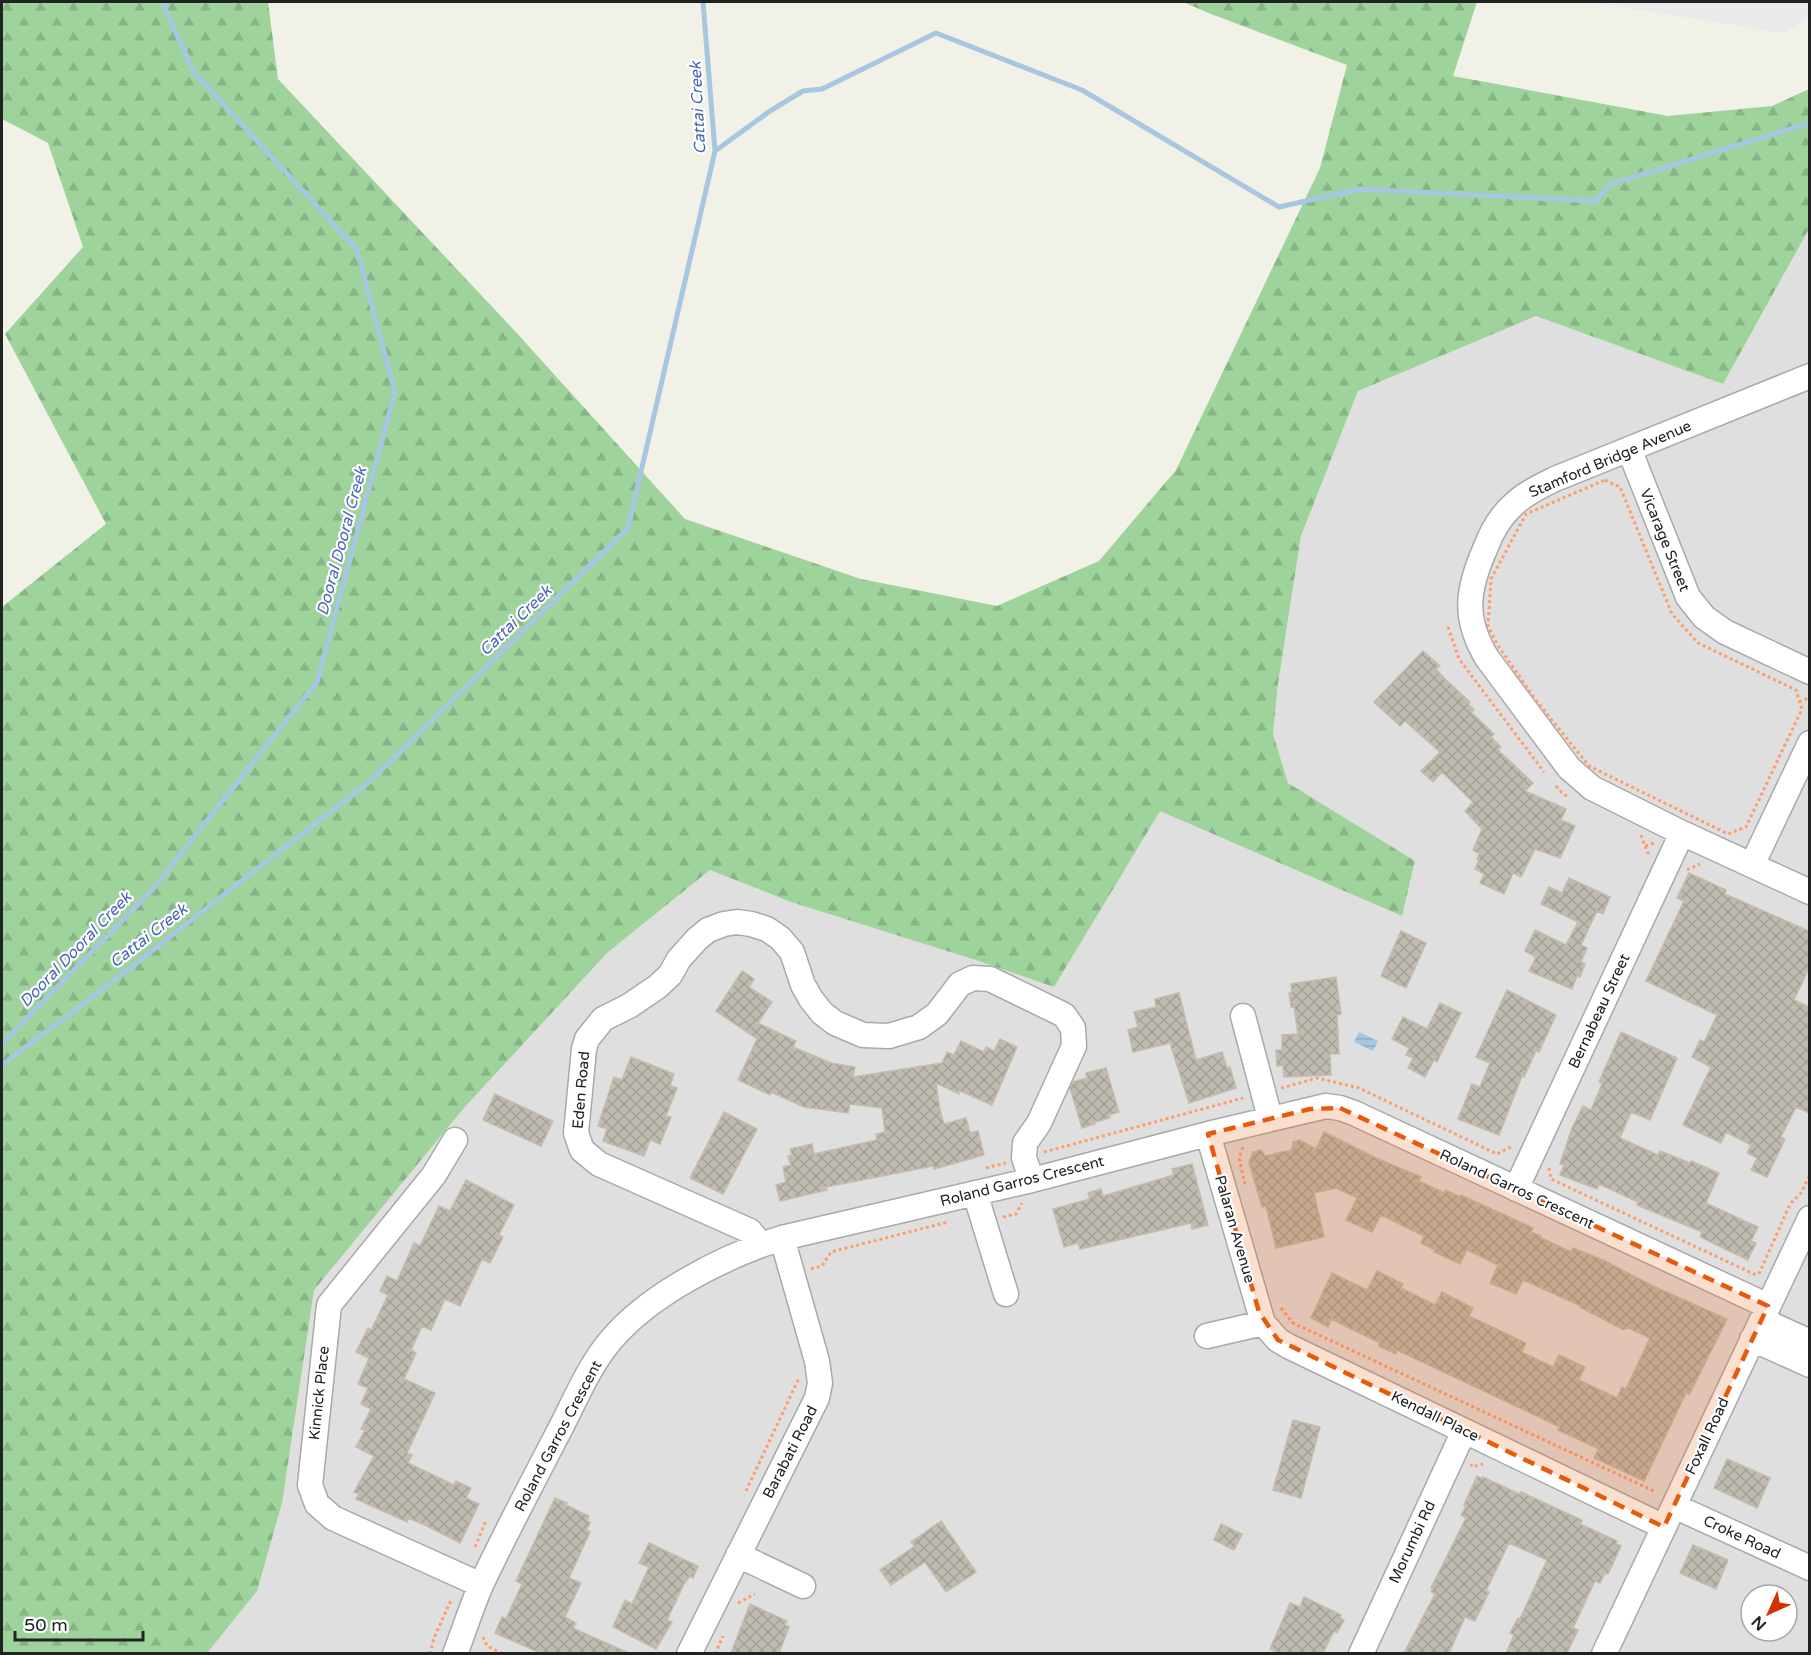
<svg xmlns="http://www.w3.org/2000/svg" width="1811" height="1655" font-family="'Varela Round',sans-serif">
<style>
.residential{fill:#e0dfdf;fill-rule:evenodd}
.forest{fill:url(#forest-firs)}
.parking{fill:#eaeaea}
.water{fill:url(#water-rules)}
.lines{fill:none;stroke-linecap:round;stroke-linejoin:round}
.stream{stroke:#a7c6e1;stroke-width:5}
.building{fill:url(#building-cross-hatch);stroke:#c5bcaa;stroke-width:1.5}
.minor-casing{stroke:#a9a9a9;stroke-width:27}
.path{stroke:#ff9e6c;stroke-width:3;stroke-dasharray:3 3;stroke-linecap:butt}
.minor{stroke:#fff;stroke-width:24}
.marked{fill:#e8590c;fill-opacity:0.2;stroke:#e8590c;stroke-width:4.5;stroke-dasharray:12 8;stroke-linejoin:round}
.labels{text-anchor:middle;stroke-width:4.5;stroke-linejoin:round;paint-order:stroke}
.street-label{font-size:15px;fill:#222;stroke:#fff}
.water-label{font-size:16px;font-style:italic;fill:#4965b7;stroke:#fff}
</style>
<defs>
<pattern id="forest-firs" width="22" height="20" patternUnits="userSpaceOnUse" patternTransform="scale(1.5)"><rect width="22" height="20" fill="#9ed39b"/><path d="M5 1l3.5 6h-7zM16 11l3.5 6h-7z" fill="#88b585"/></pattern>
<pattern id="water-rules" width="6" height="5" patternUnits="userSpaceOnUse" patternTransform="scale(1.5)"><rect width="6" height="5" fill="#a7c6e1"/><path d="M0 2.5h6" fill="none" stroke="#8faac1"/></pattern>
<pattern id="building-cross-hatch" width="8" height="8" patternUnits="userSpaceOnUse" patternTransform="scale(1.5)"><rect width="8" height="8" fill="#bfbbb1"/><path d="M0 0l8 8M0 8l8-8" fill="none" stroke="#a4a098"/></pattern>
</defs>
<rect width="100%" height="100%" fill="#f2f1e8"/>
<!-- residential -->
<path class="residential" d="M1809,229V1653L205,1654L238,1312L477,1058L710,870L791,902L1058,980L1160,810L1402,916L1415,861L1288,783L1273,735L1278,684L1301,536L1358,391L1536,316L1723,384ZM1751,1595H1787V1631H1751Z"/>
<!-- forest -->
<path class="forest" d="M2,2H268L278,79L513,329L685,519L861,579L997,606L1099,561L1176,470L1320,168L1347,65L1211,14L1183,2H1477L1453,76L1668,116L1772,106L1809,89V229L1723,384L1536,316L1358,391L1301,536L1278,684L1273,734L1288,783L1415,861L1402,916L1160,811L1054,987L979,961L791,902L710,870L607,953L463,1109L314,1290L282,1503L257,1591L207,1653H2V607L106,524L5,334L83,247L48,143L2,119Z"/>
<!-- parking -->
<path class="parking" d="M1591,2H1810L1807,18L1783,33Z"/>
<!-- water -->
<path class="water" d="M1359,1032L1378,1041L1373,1051L1354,1042Z"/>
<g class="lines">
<!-- stream -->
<path class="stream" d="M715,151L770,111L803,91L822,89L936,33L1082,90L1279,207L1360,189L1595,201L1611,184L1810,123
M2,1044L153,889L317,682L395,392L357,250L194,72L165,9L166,2
M2,1065L90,999L369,782L628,528L715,151L703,2"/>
</g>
<!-- building -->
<path class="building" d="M1423,651L1440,666L1436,669L1445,679L1470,702L1468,704L1474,710L1471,712L1494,734L1491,737L1501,747L1498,750L1533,783L1525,791L1566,809L1561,820L1575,826L1560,858L1535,849L1521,877L1513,873L1504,894L1480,883L1484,874L1475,869L1479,860L1477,859L1479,854L1473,850L1482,829L1465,811L1473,802L1442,772L1433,782L1421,771L1440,752L1405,721L1400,726L1374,702Z
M1689,873L1726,890L1725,894L1809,931V968L1794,1000L1809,1007V1113L1796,1107L1781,1137L1785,1139L1767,1177L1751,1170L1757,1158L1747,1153L1751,1145L1726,1132L1721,1143L1683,1125L1711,1067L1692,1057L1700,1040L1704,1042L1717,1015L1646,981L1684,901L1677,898Z
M1569,878L1610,897L1603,914L1597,911L1581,945L1587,948L1581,962L1585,964L1580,977L1577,976L1572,989L1529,971L1536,957L1525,951L1535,930L1566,945L1578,922L1541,904L1549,887L1562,893Z
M1401,931L1426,943L1406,988L1381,976Z
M742,971L754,979L749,987L772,1002L758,1023L796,1041L793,1047L831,1063L855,1067L853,1077L942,1063L947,1052L954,1055L961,1041L984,1052L986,1047L994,1051L1000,1039L1017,1047L992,1105L958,1090L959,1094L936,1083L940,1110L944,1124L966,1118L970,1133L978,1131L984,1155L934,1169L933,1166L826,1187L827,1190L780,1201L776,1185L786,1182L783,1167L791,1165L788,1156L792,1155L790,1149L812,1144L814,1154L877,1140L876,1134L885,1132L882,1108L850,1104L848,1113L804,1107L771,1092L770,1095L738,1080L757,1039L716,1011Z
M1336,977L1341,1014L1337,1015L1339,1054H1330L1331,1075L1284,1077L1283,1065L1277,1066L1276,1050H1282V1035L1298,1034L1294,1006L1291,1007L1289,993H1292L1291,984Z
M1507,990L1556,1015L1539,1052L1536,1051L1524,1077L1522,1076L1499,1135L1458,1119L1472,1084L1480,1087L1490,1063L1476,1057Z
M1179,993L1196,1060L1222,1052L1227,1068L1230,1067L1236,1088L1189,1103L1170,1043L1133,1052L1128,1030L1138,1027L1134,1012L1156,1007L1155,999Z
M1440,1003L1461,1013L1437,1062L1434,1060L1425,1077L1408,1068L1413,1058L1406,1055L1409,1048L1392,1039L1403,1017L1427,1029Z
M1621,1032L1677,1058L1650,1120L1631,1112L1620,1138L1658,1155L1660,1151L1690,1163L1691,1161L1719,1173L1706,1203L1758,1227L1751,1241L1756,1243L1748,1260L1700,1237L1702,1232L1637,1205L1638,1202L1599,1184L1597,1189L1560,1175L1564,1165L1560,1164L1572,1128L1583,1106L1591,1110L1602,1084L1599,1082Z
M631,1057L674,1074L670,1086L677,1088L666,1116L671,1117L660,1144L650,1140L644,1156L603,1141L607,1129L598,1126L614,1077L622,1080Z
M1106,1068L1119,1112L1109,1115L1110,1118L1095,1122V1124L1082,1128L1070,1088L1073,1082L1087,1078L1086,1073Z
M495,1094L553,1121L541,1146L483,1120Z
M724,1112L757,1129L723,1194L690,1178Z
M1324,1132L1376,1158L1421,1177L1419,1181L1444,1193L1446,1190L1460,1197L1461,1195L1533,1228L1531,1232L1541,1236V1238L1571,1252L1573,1248L1603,1260L1655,1287L1727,1319L1689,1395L1686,1393L1644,1481L1594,1458L1599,1449L1558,1430L1560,1427L1397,1350L1396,1354L1379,1346L1380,1343L1331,1319L1328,1327L1311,1318L1332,1273L1367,1290L1377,1271L1403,1284L1401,1288L1435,1305L1442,1292L1473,1308L1469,1316L1526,1343L1522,1352L1553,1367L1559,1355L1585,1367L1579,1380L1617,1398L1622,1387L1626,1389L1650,1338L1626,1327L1624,1330L1580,1307L1581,1306L1523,1280L1516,1294L1490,1283L1498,1265L1467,1250L1460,1264L1434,1252L1435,1250L1421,1243L1424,1236L1381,1215L1372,1232L1346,1220L1357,1198L1336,1188L1314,1193L1324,1237L1276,1248L1266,1206L1262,1207L1249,1162L1253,1152L1261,1150L1265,1156L1292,1150L1293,1142L1300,1140L1316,1149Z
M1192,1164L1208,1225L1192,1229L1191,1223L1080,1249L1078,1243L1064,1247L1053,1209L1090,1199L1088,1193L1101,1189L1103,1196L1174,1175L1172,1169Z
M466,1180L514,1205L499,1235L503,1237L490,1263L482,1259L460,1306L445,1299L431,1330L422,1326L411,1350L416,1353L404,1379L435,1393L407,1453L412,1455L408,1463L454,1485L456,1481L471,1488L466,1498L479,1504L460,1543L425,1525L408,1518L407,1522L356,1499L359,1494L354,1492L374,1456L356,1447L365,1430L361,1429L371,1409L361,1404L368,1388L358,1384L369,1358L356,1352L368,1328L371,1330L377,1318L388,1295L380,1291L387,1276L397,1281L414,1243L420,1246L439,1206L450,1211Z
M1293,1420L1320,1427L1301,1498L1273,1490Z
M1727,1459L1770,1478L1757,1508L1714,1488Z
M1477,1476L1482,1479L1483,1477L1519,1494L1521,1492L1582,1520L1580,1524L1617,1541L1616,1544L1621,1546L1608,1574L1605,1573L1600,1583L1595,1581L1573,1628L1578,1630L1567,1653H1506L1514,1635L1510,1633L1518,1618L1520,1619L1547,1560L1509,1543L1486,1591L1489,1592L1475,1621L1465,1617L1449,1653H1404L1435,1594L1431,1592L1433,1589L1431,1588L1466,1518L1461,1515L1466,1506L1464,1505Z
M555,1498L567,1503L566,1505L589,1516L587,1521L590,1522L587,1530L590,1532L569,1578L581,1583L565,1617L576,1623L573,1628L577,1630L629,1653H540L495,1633L502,1617L506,1619L522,1584L516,1581Z
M941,1521L976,1572L946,1592L925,1562L891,1585L880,1570L915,1546L911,1542Z
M1221,1524L1242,1534L1234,1550L1214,1540Z
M649,1543L698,1566L693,1578L690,1576L684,1584L667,1620L672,1622L656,1649L613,1627L625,1600L632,1604L649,1567L639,1563Z
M1693,1545L1728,1560L1716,1589L1680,1573Z
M1304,1597L1341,1615L1340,1618L1344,1620L1337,1633L1334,1631L1323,1653H1279L1270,1649L1290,1603L1300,1607Z
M750,1604L787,1621L785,1625L789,1627L779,1653H731Z"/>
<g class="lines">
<!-- minor casing -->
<g class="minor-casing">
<path id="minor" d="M1810,376L1555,479C1539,487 1524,494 1512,506C1499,518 1491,533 1485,549C1467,590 1463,618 1487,658L1569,768L1592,788L1682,833L1810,892
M1629,449L1688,597L1704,617L1725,632L1810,672
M1752,865L1810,743
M1243,1016L1270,1118
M1208,1134L1263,1323
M455,1140L434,1175L329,1305L310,1485L317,1504L333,1518L481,1585
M1516,1189L1682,833
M975,1193L1006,1294
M761,1245L750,1231L599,1164L582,1150L576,1133L584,1049L587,1039L603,1019L629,1006L657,987L670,975L679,959L697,939L708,930L724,924L737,922L751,924L767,929L780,938L792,952L803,985L811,999L822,1013L835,1023L863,1035L889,1036L919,1027L937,1014L960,984L973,978L990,979L1064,1015L1073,1028L1074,1046L1039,1123L1025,1143L1024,1158L1032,1180
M1762,1320L1810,1342
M1207,1336L1263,1323L1278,1340L1288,1346L1664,1527
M1752,1339L1810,1365
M1674,1506L1810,1568
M738,1555L803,1586
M455,1654C464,1631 471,1608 481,1585C505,1534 531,1485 557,1435C574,1403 588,1367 611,1340C651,1293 725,1256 782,1238L1032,1180L1208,1134L1326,1106L1340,1108L1354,1113L1768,1306
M689,1654L817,1398L820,1383L817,1361L782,1238
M1361,1654L1464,1431
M1604,1654L1810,1218"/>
</g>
<!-- path -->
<path class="path" d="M1605,480L1620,487L1672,614L1698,643L1796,690L1802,709L1746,827L1728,834L1589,766L1535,699L1497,644L1488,626L1491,579L1526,514Z
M1448,627L1459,659L1544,772
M1799,702L1810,697
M1556,786L1563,794L1569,797
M1641,835L1645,846L1654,843
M1645,846L1649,855
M1687,870L1700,864
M1281,1088L1317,1078L1359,1088L1497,1154L1513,1146
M1243,1147L1239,1158L1245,1184
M1044,1152L1243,1098
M986,1168L1006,1163
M1549,1168L1551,1179L1758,1276
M1003,1217L1016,1214L1022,1203
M811,1269L822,1266L831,1252L948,1222
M1759,1274L1790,1204L1801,1193L1810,1175
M1281,1308L1293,1323L1656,1492
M1471,1464L1472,1467L1483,1464
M746,1491L799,1378
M475,1547L486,1521
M738,1603L755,1594
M483,1637L487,1646L504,1654
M430,1654L434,1638L451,1600
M715,1654L723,1636"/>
<!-- minor -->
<use href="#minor" class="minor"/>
</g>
<!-- marked area -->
<path class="marked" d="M1340,1108L1768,1306L1664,1527L1278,1340L1259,1312L1208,1134L1310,1109Z"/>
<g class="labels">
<!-- street labels -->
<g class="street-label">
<text transform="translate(1610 459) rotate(-23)" y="5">Stamford Bridge Avenue</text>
<text transform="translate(1665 540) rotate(68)" y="5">Vicarage Street</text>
<text transform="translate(1599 1011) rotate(-65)" y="5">Bernabeau Street</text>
<text transform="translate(581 1090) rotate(-85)" y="5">Eden Road</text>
<text transform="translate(1022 1181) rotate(-14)" y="5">Roland Garros Crescent</text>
<text transform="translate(1517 1189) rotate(25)" y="5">Roland Garros Crescent</text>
<text transform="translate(1235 1229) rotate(74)" y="5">Palaran Avenue</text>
<text transform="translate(319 1393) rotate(-84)" y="5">Kinnick Place</text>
<text transform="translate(1435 1416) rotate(26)" y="5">Kendall Place</text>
<text transform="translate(558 1436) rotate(-62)" y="5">Roland Garros Crescent</text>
<text transform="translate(1707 1436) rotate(-65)" y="5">Foxall Road</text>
<text transform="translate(790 1452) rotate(-63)" y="5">Barabati Road</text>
<text transform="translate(1742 1537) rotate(25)" y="5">Croke Road</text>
<text transform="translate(1412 1542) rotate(-65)" y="5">Morumbi Rd</text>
</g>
<!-- water labels -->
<g class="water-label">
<text transform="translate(697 108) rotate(-93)" y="6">Cattai Creek</text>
<text transform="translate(341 541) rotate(-75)" y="6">Dooral Dooral Creek</text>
<text transform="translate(515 620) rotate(-44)" y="6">Cattai Creek</text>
<text transform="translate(148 935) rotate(-38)" y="6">Cattai Creek</text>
<text transform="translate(75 949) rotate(-46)" y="6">Dooral Dooral Creek</text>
</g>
</g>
<!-- border -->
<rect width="1811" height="1655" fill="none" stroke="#222222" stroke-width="6"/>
<!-- north arrow -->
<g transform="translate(1769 1613) rotate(225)"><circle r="28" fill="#ffffff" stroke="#a7a7a7" stroke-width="1.5"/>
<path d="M0-4.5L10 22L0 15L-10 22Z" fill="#d33300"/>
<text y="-9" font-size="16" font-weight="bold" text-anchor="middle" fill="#222222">N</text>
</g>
<!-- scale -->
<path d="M15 1631v9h128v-9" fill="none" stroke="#222222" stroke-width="3"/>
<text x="24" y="1631" font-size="18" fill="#222222" stroke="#ffffff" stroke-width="4.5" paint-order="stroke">50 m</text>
</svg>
